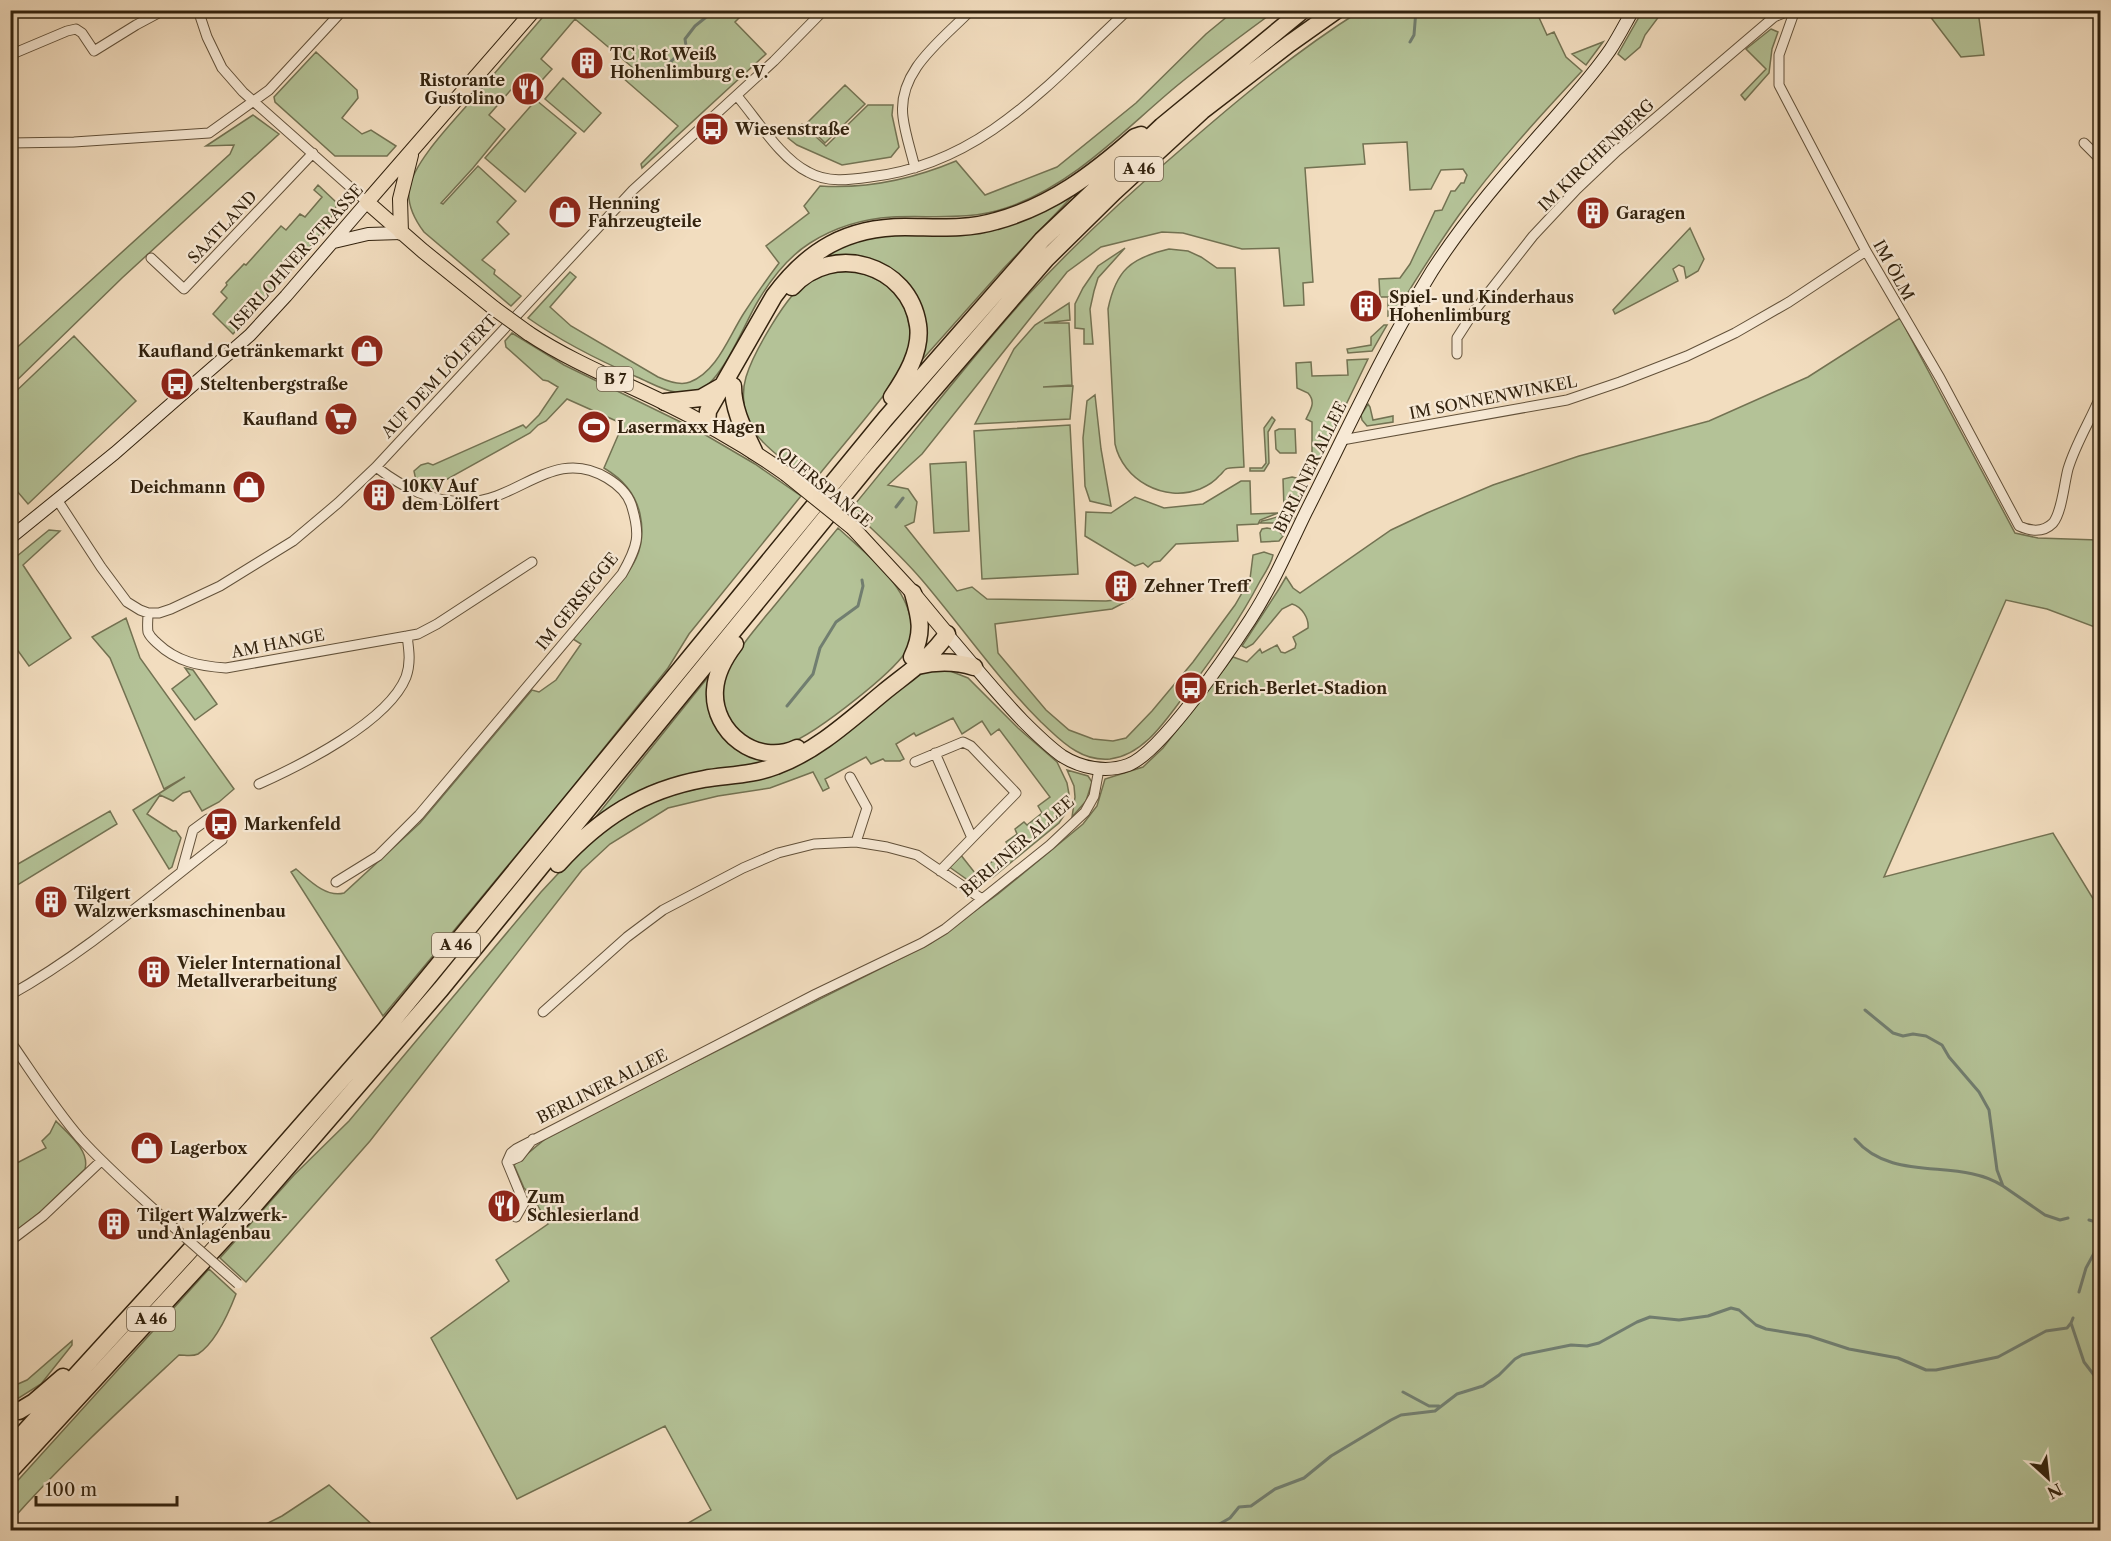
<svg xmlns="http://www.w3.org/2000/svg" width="2111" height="1541" font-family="'Libre Caslon Text',serif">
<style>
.green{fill:#b4c297;stroke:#737252;stroke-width:1.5}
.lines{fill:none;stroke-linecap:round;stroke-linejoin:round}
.stream{stroke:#717e70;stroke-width:3}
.street-casing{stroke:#62513a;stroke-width:11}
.secondary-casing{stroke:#32220e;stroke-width:14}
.primary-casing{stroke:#32220e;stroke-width:16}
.highway-casing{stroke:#32220e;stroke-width:19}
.street{stroke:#f7e9d5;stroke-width:9}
.secondary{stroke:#f7e9d5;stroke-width:12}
.primary{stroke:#f2ddbf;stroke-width:14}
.highway{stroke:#f2ddbf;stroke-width:16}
.street-bridge-casing{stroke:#62513a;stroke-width:11;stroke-linecap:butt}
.primary-bridge-casing{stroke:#32220e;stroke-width:16;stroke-linecap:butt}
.street-bridge{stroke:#f7e9d5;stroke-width:9}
.primary-bridge{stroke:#f2ddbf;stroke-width:14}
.labels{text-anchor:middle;stroke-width:4.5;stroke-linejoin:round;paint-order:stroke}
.shield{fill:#f7e9d5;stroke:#6d5e4a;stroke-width:1.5}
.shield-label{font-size:15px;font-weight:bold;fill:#32220e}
.poi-label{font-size:16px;font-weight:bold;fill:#32220e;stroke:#f7e9d5;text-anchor:start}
.street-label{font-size:16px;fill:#32220e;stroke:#f7e9d5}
</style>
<rect width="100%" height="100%" fill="#f2ddbf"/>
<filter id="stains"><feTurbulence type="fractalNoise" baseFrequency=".00333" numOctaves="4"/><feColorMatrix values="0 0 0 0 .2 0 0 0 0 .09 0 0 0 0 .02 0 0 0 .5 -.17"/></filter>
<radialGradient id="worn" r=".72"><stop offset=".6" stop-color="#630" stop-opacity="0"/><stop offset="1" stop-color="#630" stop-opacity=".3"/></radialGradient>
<!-- green -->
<path class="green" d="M1643,10L1663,11L1645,35L1640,47L1625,60L1618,54Z
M548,11H746L735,22L766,54L642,168L641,164L678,126L623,78L632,67L575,19L541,59L552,69L535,88L522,77L489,115L505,129L473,168L441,203L443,204L478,166L516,201L497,222L509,234L482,260L495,270L494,274L521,296L511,306L424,232C415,220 407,205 409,189C414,160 457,118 476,95C500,67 524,39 548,11Z
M1234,11H1275C1238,38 1201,65 1166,95C1116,138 1070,186 1006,208C969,221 930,215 892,217C862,219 835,227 810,243C788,257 771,279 758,301C745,322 721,385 698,390C690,392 683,393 675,392C662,390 649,382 637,377C598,360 562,342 528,318L570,272L576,277L550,307L571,326L658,377C667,381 680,386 690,382C717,372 729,336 744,313C755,296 767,279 779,263L766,246L809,213L804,206L820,186C867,189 913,179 956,161L985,195L1057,167L1136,103L1206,34Z
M1360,11H1536L1547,35L1554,32L1566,57L1582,71C1539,117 1496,164 1459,215C1437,246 1416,279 1396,312L1388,316V297H1380L1379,279L1400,278L1410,264L1435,211L1442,210L1451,191H1455L1461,183H1464L1467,175L1463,169L1441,170L1431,189L1410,190L1407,142L1363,144L1365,164L1305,168L1313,282L1303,283L1304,305L1284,306L1279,248L1242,249L1183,233L1162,232L1101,247L1067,272L922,454L888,485L908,489L917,502L914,522L905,526L957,591L972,587L987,599L1106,601L1133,598L1112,609L995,624L998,653L1046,710L1069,730L1093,739L1113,741L1126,738L1152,711L1193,662L1235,605L1250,579L1253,555L1264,552L1273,555C1271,565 1264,574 1259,583C1239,621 1213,658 1187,692C1167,718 1145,755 1110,759C1098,760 1086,757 1076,751C1063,744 1052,732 1041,722C997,678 962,627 922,580C900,554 875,532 851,509C910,438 965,364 1027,296C1074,245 1125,197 1178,152C1236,101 1295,52 1360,11Z
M1926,11H1978L1984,55L1961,57Z
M1771,29L1778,32L1772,49L1769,73L1745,100L1741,95L1766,69L1746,49Z
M1603,42L1586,65L1572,54Z
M316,52L357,90L358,98L342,118L362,134L371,130L396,146L387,156H335L275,102L274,97Z
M563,78L601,113L584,132L545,99Z
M845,85L865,104L825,143L806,124Z
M536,100L576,133L525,192L485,158Z
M868,105H893L892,115L899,147L891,157L842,165L797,145L788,138L802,124L826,146Z
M253,115L279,134L122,278L11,386V353L230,154L234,145L206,146Z
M1085,183L1003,269L913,370L921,330L883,269L795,275L855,237L953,232Z
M318,185L337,203C333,229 254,310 233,334L213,314L227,298L221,292L227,285L226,283L244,264L246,265L281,226L286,230L300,214L305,217L322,197L314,190Z
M1690,228L1704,259L1698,271L1686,278L1684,267L1679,265L1673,269L1678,281L1615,314L1613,310Z
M1125,248L1098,278L1094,291L1090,309L1093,344H1084V329L1075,328V304L1083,288L1098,266Z
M1169,249L1188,251L1201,257L1217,268H1235L1244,467C1239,468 1230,467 1226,469C1223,471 1222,474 1219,476C1214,482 1207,486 1200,489C1164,503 1123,480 1115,444L1108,309C1116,270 1131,258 1169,249Z
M848,270C862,273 874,276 886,285C908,299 916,336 906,360C898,378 884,395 872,410C853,434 833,457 814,481C792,466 756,444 747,418C743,406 742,390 746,377C753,354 787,293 808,281C821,273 834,272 848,270Z
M1069,303L1070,320L1044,323H1069L1072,385L1043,387L1073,386L1070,419L975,424L1014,349L1035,325Z
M1900,318L2015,533L2038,538L2098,540L2100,534V629L2047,609L2006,600L1884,877L2053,833L2100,910V1530H676L711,1510L665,1426L517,1499L431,1338L509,1281L496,1260L548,1224L533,1197L524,1188L514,1165L550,1135L931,943L998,894L1083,824L1097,806L1105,779L1143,767L1163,748L1233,657L1247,662L1260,649L1262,653L1277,645L1281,652L1285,653L1295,648L1296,644L1293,637L1308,628C1309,618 1302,607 1292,604L1282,609L1253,644L1246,648L1242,646L1279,589L1286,577L1293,588L1300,593L1391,530L1427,513L1493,485L1579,456L1709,421L1808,377Z
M1384,325H1387L1372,351L1348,353L1347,349L1371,345V337Z
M512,333L564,365L697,430L755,464L801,496L689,634L668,668L568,793L383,1016L291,872L296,869C309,880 326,898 344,893L420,823L532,690L539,692L556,680L581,644L573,639C585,625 597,611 609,596C631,570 648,551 640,514C635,492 622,479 604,468L623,424L567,399L546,421L538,425L530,433L440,483L433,489L416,481L414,471L421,465L428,463L433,465L523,425L526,428L539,415L558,387L548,381L543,380L506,347L505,341Z
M74,336L136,401L28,504L11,484V396Z
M1368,359L1315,469H1312V422L1306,419C1311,409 1316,402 1308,393L1297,388L1296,363L1311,362L1312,376L1348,375L1347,360Z
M1095,395L1101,449L1111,506L1090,501L1085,486L1083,438L1087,401Z
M1368,404L1370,407L1373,420L1393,416V422L1367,426L1362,420L1361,415Z
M1272,417L1275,420L1268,432L1269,463L1264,471H1250V468H1262L1266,463L1264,428Z
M1070,425L1078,574L982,579L974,431Z
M1279,429H1295L1296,453H1280L1276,449L1275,431Z
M966,462L969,531L934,533L930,464Z
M1292,477L1296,478C1300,487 1301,502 1295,509L1284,508L1283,479Z
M1241,481H1250L1251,514L1278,513L1260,520L1258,524L1237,525L1238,541L1176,544L1160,561L1154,562L1148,567L1143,563L1135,566L1085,536L1086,512L1111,513L1135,497L1164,508L1203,504Z
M1294,513V518L1286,527L1274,523H1260L1262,521C1274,519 1282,514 1294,513Z
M838,528C867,555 912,587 912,632C912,641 908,650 902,657C885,678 808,741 783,745C761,748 741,738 729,719C722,708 720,688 725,676C737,649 756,628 775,605C796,579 817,554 838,528Z
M1267,528L1278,530L1283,536L1279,541L1261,542L1260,533L1262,529Z
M49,530L60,531L23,565L71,638L29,666L11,641V561Z
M126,618L140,658L234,789L219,802L202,811L190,791L183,793L173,801L160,795L147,814L173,831H176L181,838L172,867L169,869L133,810L185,777L164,789L110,658L92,637Z
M717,666L718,722L777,757L747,769L597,820L595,818Z
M185,668L193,670L217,704L195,720L172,689L190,675Z
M945,669L968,678L1018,728L1057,762L1067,783L1069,794L1067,811L1059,823L993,877L981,883H972L948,866L960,854L975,873L1011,849L1006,842L1017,834L1015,829L1024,822L1027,825L1042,813L1038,806L1050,797L999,729L991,735L982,721L962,734L953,718L916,736L914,733L896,744L904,759L900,761H885L883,759L871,764L866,757L825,779L829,788L823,791L813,772L770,788L718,796L668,808L610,844L582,870L370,1141L246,1282L220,1258L294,1175L349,1121L541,892L582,848L623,816L668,795L788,769L811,758L915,677L925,672Z
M1067,770L1088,776L1092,782L1086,801L1072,817L1075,797L1074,786Z
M110,811L117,824L11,889V868Z
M56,1121C68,1134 90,1150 85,1169L39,1213L11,1235V1166L46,1148L42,1141L50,1133Z
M209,1269L236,1294C229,1312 215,1343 198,1354C192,1357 185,1355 179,1355C121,1409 63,1462 11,1521V1488Z
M72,1341V1345L41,1384L11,1403V1387L27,1380Z
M329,1485L378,1530H259L258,1528L282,1516Z"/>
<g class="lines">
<!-- stream -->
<path class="stream" d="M1410,42L1414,35L1416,10
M658,75L686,46L685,39L695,26L715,10
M896,507L903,498
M787,706L813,674L820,648L836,622L858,606L863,586L862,580
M1865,1010L1893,1033L1903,1036L1913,1034L1926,1036L1942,1045L1949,1057L1979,1092L1989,1110L1997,1170L2003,1186L2045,1215L2060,1220L2068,1218
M1855,1139C1893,1184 1960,1157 2003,1186
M2089,1220L2100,1223
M2079,1292L2086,1268L2098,1246L2100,1237
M2073,1318L2071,1323L2084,1362L2100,1383
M1403,1392L1429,1406H1439
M1209,1530L1230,1518L1239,1507L1251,1506L1275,1489L1304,1478L1331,1456L1391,1420L1401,1415L1435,1411L1457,1394L1483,1386L1499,1375L1515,1359L1522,1355L1571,1345L1587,1346L1599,1343L1637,1322L1650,1317L1679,1320L1708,1316L1731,1308L1739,1310L1756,1325L1766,1329L1809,1336L1849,1349L1898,1358L1926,1370H1936L1998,1357L2046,1331L2067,1328L2071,1323"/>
<!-- street casing -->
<g class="street-casing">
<path id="street" d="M198,10L207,37L222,68L243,92L367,202
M1795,10L1779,55V85L1866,251L1940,378L2019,526C2030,531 2043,533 2053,523C2062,512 2064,484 2068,469C2075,445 2090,421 2100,397
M10,55L67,31L76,29L82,33L94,51L136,25L164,10
M737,96C757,119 780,158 808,172C827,183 849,180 870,177C983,164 1049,83 1128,10
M10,143L74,142L209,133L269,90L343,10
M2084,143L2100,159
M915,168C911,151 905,134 903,117C897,71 942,40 971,10
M151,258L184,289L313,153
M1457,354V338L1475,310L1533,236L1577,189L1617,151L1774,17L1786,12L1794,13
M1342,440L1567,400L1620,382L1687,356L1735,333L1789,302L1866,251
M58,501L101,567L127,602L140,610L148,613H159L171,609L220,586L293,541L338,503L376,467L633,190L774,61L824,10
M148,613C148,619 147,626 148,632C150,637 153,639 157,643C177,662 199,666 226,668L407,636C409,650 411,663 406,677C388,722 301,765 259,784
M407,636L418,634L437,624L532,562
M915,762L963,742L971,746L1016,793L972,838L935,753
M850,777L867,808L856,842
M940,871L972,838
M336,882L378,856L419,815L622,574C638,546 641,535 631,504C627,493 617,484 607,478C554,446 520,500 468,502C431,502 405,489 376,467
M10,995C87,952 153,893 222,840L208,819L193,830L182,870
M543,1012L627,937L663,910L743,868L778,853L814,844L856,842L887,847L917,855L982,899
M10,1041C33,1074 54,1108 80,1138C108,1169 140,1196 170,1224
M507,1162L519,1157L533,1139
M516,1217L524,1203L507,1162L511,1153L516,1149L816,994L922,943L945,929L1050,845L1085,812L1094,796L1099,769
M10,1241L43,1216L101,1161"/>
</g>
<!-- secondary casing -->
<g class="secondary-casing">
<path id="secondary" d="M334,242L368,234L401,233
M10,538L115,453L250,335L286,296L367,202
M947,634C972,663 996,693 1023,721C1035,733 1048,746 1062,756C1081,768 1106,773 1128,765C1161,753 1229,652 1250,620C1272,586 1288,549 1306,512C1347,431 1384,349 1432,271C1466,218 1509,169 1551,122C1571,99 1592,76 1610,50C1618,38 1625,24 1633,10"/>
</g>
<!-- primary casing -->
<g class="primary-casing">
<path id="primary" d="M401,233L400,199L411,155
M495,309L423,251L367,202L534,10
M528,333C570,361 618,380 663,402C706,423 747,446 786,474
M853,528L913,593L947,634"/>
</g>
<!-- highway casing -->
<g class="highway-casing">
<path id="highway" d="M792,287C833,242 909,264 918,325C922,351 905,378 892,397
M733,386C733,410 744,430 754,451
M665,402L701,398L722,386
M707,424L708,411L774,296C808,250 847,227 905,227C936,227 966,230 996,221C1051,206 1093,174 1135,137L1141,135
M735,644C725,657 716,673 715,690C712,732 757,767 797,748
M912,657C924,632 920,618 913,593
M917,666C937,661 955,661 974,667
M558,864C600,818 643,790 704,779C728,775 753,775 776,766C817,751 850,720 884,692C906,674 931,658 947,634
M19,1411L34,1402L63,1377
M10,1448L236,1200L385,1030L886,418L1042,240L1162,126L1303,10
M10,1471L251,1209L441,989L871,462L1046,259L1114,192L1202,111L1289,44L1337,10"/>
</g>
<!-- street -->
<use href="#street" class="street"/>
<!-- secondary -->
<use href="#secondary" class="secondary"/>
<!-- primary -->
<use href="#primary" class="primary"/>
<!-- highway -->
<use href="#highway" class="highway"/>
<!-- street-bridge casing -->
<g class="street-bridge-casing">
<path id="street-bridge" d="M170,1224L238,1284"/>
</g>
<!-- primary-bridge casing -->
<g class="primary-bridge-casing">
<path id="primary-bridge" d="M495,309L528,333
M786,474L853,528"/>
</g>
<!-- street-bridge -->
<use href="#street-bridge" class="street-bridge"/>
<!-- primary-bridge -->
<use href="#primary-bridge" class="primary-bridge"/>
</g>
<!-- icons -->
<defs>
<g id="building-disc" transform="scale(1.725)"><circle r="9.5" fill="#8f2418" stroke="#f7e9d5"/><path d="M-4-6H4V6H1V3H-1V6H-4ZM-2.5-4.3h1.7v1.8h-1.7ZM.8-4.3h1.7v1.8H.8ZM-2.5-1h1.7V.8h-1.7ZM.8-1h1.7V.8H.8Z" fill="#fff"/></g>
<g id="restaurant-disc" transform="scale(1.725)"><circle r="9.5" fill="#8f2418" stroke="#f7e9d5"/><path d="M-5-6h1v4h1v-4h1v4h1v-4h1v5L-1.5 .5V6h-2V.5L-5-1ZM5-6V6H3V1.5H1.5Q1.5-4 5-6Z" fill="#fff"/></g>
<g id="bus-disc" transform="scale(1.725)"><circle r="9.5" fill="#8f2418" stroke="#f7e9d5"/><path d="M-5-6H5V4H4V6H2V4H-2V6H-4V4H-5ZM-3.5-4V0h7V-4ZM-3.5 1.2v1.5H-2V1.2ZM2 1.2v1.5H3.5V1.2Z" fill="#fff"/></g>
<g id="shop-disc" transform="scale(1.725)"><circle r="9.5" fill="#8f2418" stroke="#f7e9d5"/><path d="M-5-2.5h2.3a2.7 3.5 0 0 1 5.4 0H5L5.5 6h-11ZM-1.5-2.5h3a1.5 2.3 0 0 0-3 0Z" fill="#fff"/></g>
<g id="supermarket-disc" transform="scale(1.725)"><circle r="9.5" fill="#8f2418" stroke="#f7e9d5"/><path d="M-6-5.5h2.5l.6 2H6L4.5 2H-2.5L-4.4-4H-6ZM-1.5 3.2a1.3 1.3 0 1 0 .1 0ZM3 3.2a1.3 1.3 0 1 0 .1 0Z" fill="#fff"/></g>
<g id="stadium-disc" transform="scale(1.725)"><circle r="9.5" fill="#8f2418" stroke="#f7e9d5"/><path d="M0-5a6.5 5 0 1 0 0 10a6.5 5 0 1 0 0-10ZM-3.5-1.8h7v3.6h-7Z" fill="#fff"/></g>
</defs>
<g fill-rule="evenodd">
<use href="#building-disc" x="587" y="63"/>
<use href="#restaurant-disc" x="528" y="89"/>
<use href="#bus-disc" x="712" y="129"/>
<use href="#shop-disc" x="565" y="212"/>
<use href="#building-disc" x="1593" y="213"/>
<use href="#building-disc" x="1366" y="306"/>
<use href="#shop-disc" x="367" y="351"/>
<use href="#bus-disc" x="177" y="384"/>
<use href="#supermarket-disc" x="341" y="419"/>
<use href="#stadium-disc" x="594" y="427"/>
<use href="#shop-disc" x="249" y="487"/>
<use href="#building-disc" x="379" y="495"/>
<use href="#building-disc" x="1121" y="586"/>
<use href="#bus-disc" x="1191" y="688"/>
<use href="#bus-disc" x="221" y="824"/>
<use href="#building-disc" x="51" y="902"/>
<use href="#building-disc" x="154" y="972"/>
<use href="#shop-disc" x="147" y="1148"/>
<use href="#restaurant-disc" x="504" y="1206"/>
<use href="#building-disc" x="114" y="1224"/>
</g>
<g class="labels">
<!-- shield labels -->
<g class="shield">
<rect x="1115" y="157" width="48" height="24" rx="4.5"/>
<rect x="597" y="367" width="36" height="24" rx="4.5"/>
<rect x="432" y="933" width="48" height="24" rx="4.5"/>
<rect x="127" y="1307" width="48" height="24" rx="4.5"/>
</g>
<g class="shield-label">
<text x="1139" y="174">A 46</text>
<text x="615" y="384">B 7</text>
<text x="456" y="950">A 46</text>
<text x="151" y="1324">A 46</text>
</g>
<!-- poi labels -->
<g class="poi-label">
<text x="610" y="60">TC Rot Weiß<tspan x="610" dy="18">Hohenlimburg e. V.</tspan></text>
<text x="505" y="86" text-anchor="end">Ristorante<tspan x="505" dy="18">Gustolino</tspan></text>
<text x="735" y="135">Wiesenstraße</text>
<text x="588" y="209">Henning<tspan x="588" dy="18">Fahrzeugteile</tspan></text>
<text x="1616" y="219">Garagen</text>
<text x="1389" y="303">Spiel- und Kinderhaus<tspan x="1389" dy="18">Hohenlimburg</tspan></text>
<text x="344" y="357" text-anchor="end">Kaufland Getränkemarkt</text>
<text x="200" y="390">Steltenbergstraße</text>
<text x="318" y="425" text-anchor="end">Kaufland</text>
<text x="617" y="433">Lasermaxx Hagen</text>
<text x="402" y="492">10KV Auf<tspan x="402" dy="18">dem Lölfert</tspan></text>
<text x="226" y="493" text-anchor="end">Deichmann</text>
<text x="1144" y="592">Zehner Treff</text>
<text x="1214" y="694">Erich-Berlet-Stadion</text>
<text x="244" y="830">Markenfeld</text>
<text x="74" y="899">Tilgert<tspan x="74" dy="18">Walzwerksmaschinenbau</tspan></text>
<text x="177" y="969">Vieler International<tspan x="177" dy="18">Metallverarbeitung</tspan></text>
<text x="170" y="1154">Lagerbox</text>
<text x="527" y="1203">Zum<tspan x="527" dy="18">Schlesierland</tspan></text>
<text x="137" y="1221">Tilgert Walzwerk-<tspan x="137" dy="18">und Anlagenbau</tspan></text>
</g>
<!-- street labels -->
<g class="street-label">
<text transform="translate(1596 155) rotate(-44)" y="6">IM KIRCHENBERG</text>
<text transform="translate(222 227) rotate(-47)" y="6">SAATLAND</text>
<text transform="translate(296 257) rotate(-48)" y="6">ISERLOHNER STRASSE</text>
<text transform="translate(1894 270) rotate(61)" y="6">IM ÖLM</text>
<text transform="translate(439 376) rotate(-47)" y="6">AUF DEM LÖLFERT</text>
<text transform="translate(1493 397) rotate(-11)" y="6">IM SONNENWINKEL</text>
<text transform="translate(1310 467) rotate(-64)" y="6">BERLINER ALLEE</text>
<text transform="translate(825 487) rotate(39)" y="6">QUERSPANGE</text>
<text transform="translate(577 601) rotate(-51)" y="6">IM GERSEGGE</text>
<text transform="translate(278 643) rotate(-11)" y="6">AM HANGE</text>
<text transform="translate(1017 846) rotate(-41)" y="6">BERLINER ALLEE</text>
<text transform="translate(602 1086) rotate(-27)" y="6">BERLINER ALLEE</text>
</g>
</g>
<!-- margin -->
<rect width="2111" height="1541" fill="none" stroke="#f2ddbf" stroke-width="36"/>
<rect x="12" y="12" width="2087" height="1517" fill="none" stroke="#32220e" stroke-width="3"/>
<rect x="18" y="18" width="2075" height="1505" fill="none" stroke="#32220e" stroke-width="1.5"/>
<!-- north arrow -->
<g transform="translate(2048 1478) rotate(153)" stroke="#f7e9d5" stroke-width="4.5" paint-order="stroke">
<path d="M0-4.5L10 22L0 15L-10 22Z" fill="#32220e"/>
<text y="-9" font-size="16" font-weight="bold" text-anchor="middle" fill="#32220e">N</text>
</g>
<!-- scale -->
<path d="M36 1496v9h141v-9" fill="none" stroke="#32220e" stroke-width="3"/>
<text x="45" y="1496" font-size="18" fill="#32220e" stroke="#f7e9d5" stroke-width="4.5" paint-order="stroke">100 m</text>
<rect width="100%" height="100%" filter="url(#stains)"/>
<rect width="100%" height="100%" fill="url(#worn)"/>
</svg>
